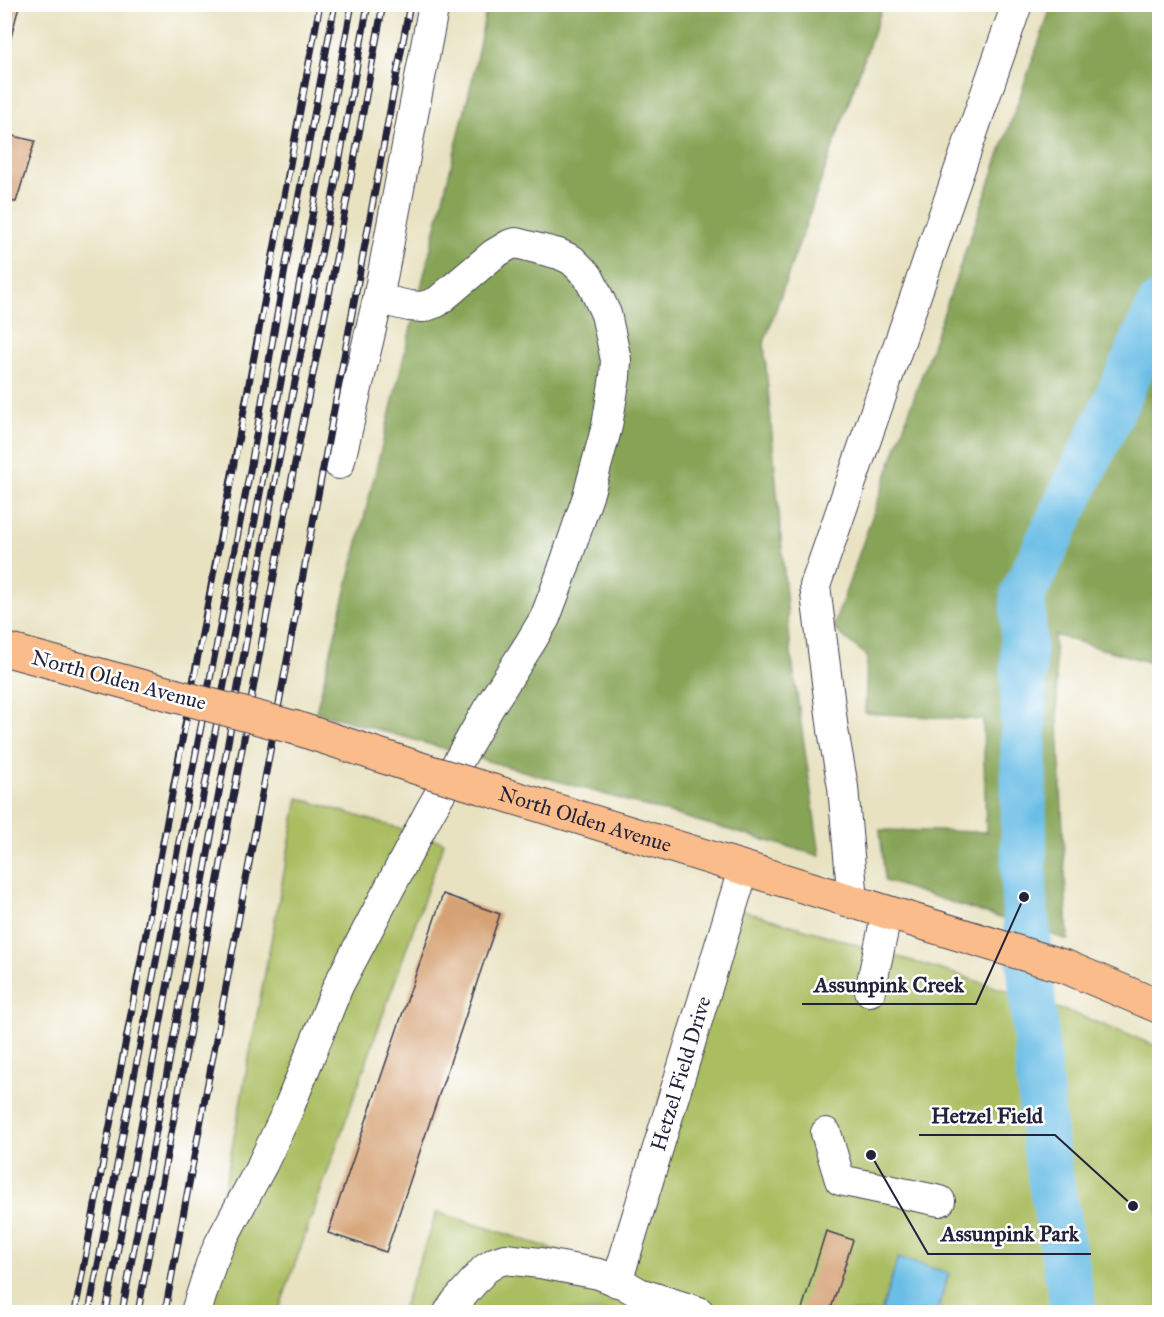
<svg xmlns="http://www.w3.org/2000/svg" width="1164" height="1317" font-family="'IM FELL Great Primer',serif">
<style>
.green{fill:#aabd61;stroke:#66704e;stroke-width:1.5}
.forest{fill:#87a457;stroke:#546349;stroke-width:1.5}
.water{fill:#6abee6;stroke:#467090;stroke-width:1.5}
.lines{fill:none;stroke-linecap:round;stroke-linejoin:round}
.river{stroke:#6abee6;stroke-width:46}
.building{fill:#d5a275}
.minor-casing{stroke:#403f4f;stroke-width:32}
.major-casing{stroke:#403f4f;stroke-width:35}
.minor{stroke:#fff;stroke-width:30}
.major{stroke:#f9bc8a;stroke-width:33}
.rail-casing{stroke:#22223b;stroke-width:7}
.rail{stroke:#fff;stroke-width:4.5;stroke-dasharray:14;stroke-linecap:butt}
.major-bridge-casing{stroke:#403f4f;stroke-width:35;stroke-linecap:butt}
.major-bridge{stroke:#f9bc8a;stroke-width:33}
.labels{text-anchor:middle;stroke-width:5;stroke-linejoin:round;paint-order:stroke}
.street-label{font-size:21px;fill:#22223b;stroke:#fff}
.leader{fill:none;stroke:#22223b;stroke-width:2}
.callout-dot{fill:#22223b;stroke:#fff;stroke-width:2}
.callout-label{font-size:22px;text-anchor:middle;font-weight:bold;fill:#22223b;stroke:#fff;stroke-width:5;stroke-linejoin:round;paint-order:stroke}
</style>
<rect width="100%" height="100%" fill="#fff"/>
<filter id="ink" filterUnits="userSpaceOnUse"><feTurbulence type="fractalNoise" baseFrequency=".0167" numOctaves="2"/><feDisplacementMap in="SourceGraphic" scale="12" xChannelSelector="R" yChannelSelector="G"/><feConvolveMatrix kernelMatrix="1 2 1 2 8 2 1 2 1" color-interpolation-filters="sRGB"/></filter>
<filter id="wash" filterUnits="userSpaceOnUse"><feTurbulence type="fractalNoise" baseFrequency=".008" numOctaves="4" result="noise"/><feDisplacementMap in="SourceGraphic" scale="24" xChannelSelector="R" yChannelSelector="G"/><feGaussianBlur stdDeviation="1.35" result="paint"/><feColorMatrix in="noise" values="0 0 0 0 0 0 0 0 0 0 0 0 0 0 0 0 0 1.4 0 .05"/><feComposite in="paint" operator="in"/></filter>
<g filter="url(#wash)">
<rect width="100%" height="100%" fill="#e8e2c1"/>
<!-- green -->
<path class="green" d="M298,798L444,842L278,1312H201Z
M720,901L751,913L965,977L1078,1015L1159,1047V1312H401L437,1212L610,1267Z"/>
<!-- forest -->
<path class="forest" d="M487,5H883L764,343L791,653L820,856L316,712L472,81Z
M1052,5H1159V665L1054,635L1068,940L885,881L880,830L986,832L983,720L865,713L867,656L833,628Z"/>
<!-- water -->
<path class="water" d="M898,1258L949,1273L937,1312H881Z"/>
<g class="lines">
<!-- river -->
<path class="river" d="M1074,1312L1045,1147L1024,897L1023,594L1106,423L1160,305"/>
</g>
<g id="blocks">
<!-- building -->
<path class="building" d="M4,4L19,6L5,61H4Z
M4,134L35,141L16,202L4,201Z
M443,894L500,914L386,1252L328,1233Z
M826,1231L853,1240L830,1312H801Z"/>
</g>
</g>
<g filter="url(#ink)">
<use href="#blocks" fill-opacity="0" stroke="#403f4f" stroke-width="1.5"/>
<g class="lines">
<!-- minor casing -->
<g class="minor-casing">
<g id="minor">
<path d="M339,464L378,299L434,4"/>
<path d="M853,901L843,787L833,730L815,586L1017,4"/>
<path d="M870,991L887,912"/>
<path d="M826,1133L840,1180L940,1201"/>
<path id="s1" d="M617,1282L744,867"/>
<path d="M196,1312L211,1264L220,1243L262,1165L288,1110L338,986L429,813L488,709L530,643L545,618L559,581L588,496L607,426L615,377L616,360L606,314L595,290L588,276L572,260L559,254L516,243L509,245L494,254L437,302L423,307L409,306L378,299"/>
<path d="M449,1312L456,1302L485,1269L496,1262L505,1259L540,1263L599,1274L622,1283L639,1293L699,1312"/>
</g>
</g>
<!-- major casing -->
<g class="major-casing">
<g id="major">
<path d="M4,649L173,695"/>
<path d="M296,728L427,771"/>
<path id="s2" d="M480,787L1066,967L1160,1007"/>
</g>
</g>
<!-- minor -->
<use href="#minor" class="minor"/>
<!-- major -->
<use href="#major" class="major"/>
<!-- rail casing -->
<g class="rail-casing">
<path id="rail" d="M75,1312C157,877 240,441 320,4
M89,1312L251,465L285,269L335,4
M106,1312L352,4
M122,1312L204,876L277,470L333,196L368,4
M138,1312L293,473L333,275L383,4
M165,1312L410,4"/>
</g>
<!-- rail -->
<use href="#rail" class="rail"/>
<!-- major-bridge casing -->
<g class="major-bridge-casing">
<path id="major-bridge" d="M173,695L296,728
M427,771L480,787"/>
</g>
<!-- major-bridge -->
<use href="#major-bridge" class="major-bridge"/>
</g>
</g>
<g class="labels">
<!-- street labels -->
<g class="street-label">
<text transform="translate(119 680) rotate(15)" y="7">North Olden Avenue</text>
<text dy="7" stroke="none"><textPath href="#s2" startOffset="110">North Olden Avenue</textPath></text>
<text dy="7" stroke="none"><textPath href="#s1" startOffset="218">Hetzel Field Drive</textPath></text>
</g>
</g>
<!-- callouts -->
<path class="leader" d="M1024 897L976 1004H802M1133 1206L1055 1135H919M871 1155L928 1254H1091"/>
<g class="callout-dot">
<circle cx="1024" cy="897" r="6"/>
<circle cx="1133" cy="1206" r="6"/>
<circle cx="871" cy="1155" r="6"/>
</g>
<g class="callout-label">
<text x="889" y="992">Assunpink Creek</text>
<text x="987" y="1123">Hetzel Field</text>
<text x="1010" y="1241">Assunpink Park</text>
</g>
<!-- margin -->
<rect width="1164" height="1317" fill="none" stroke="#fff" stroke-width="24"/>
</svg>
